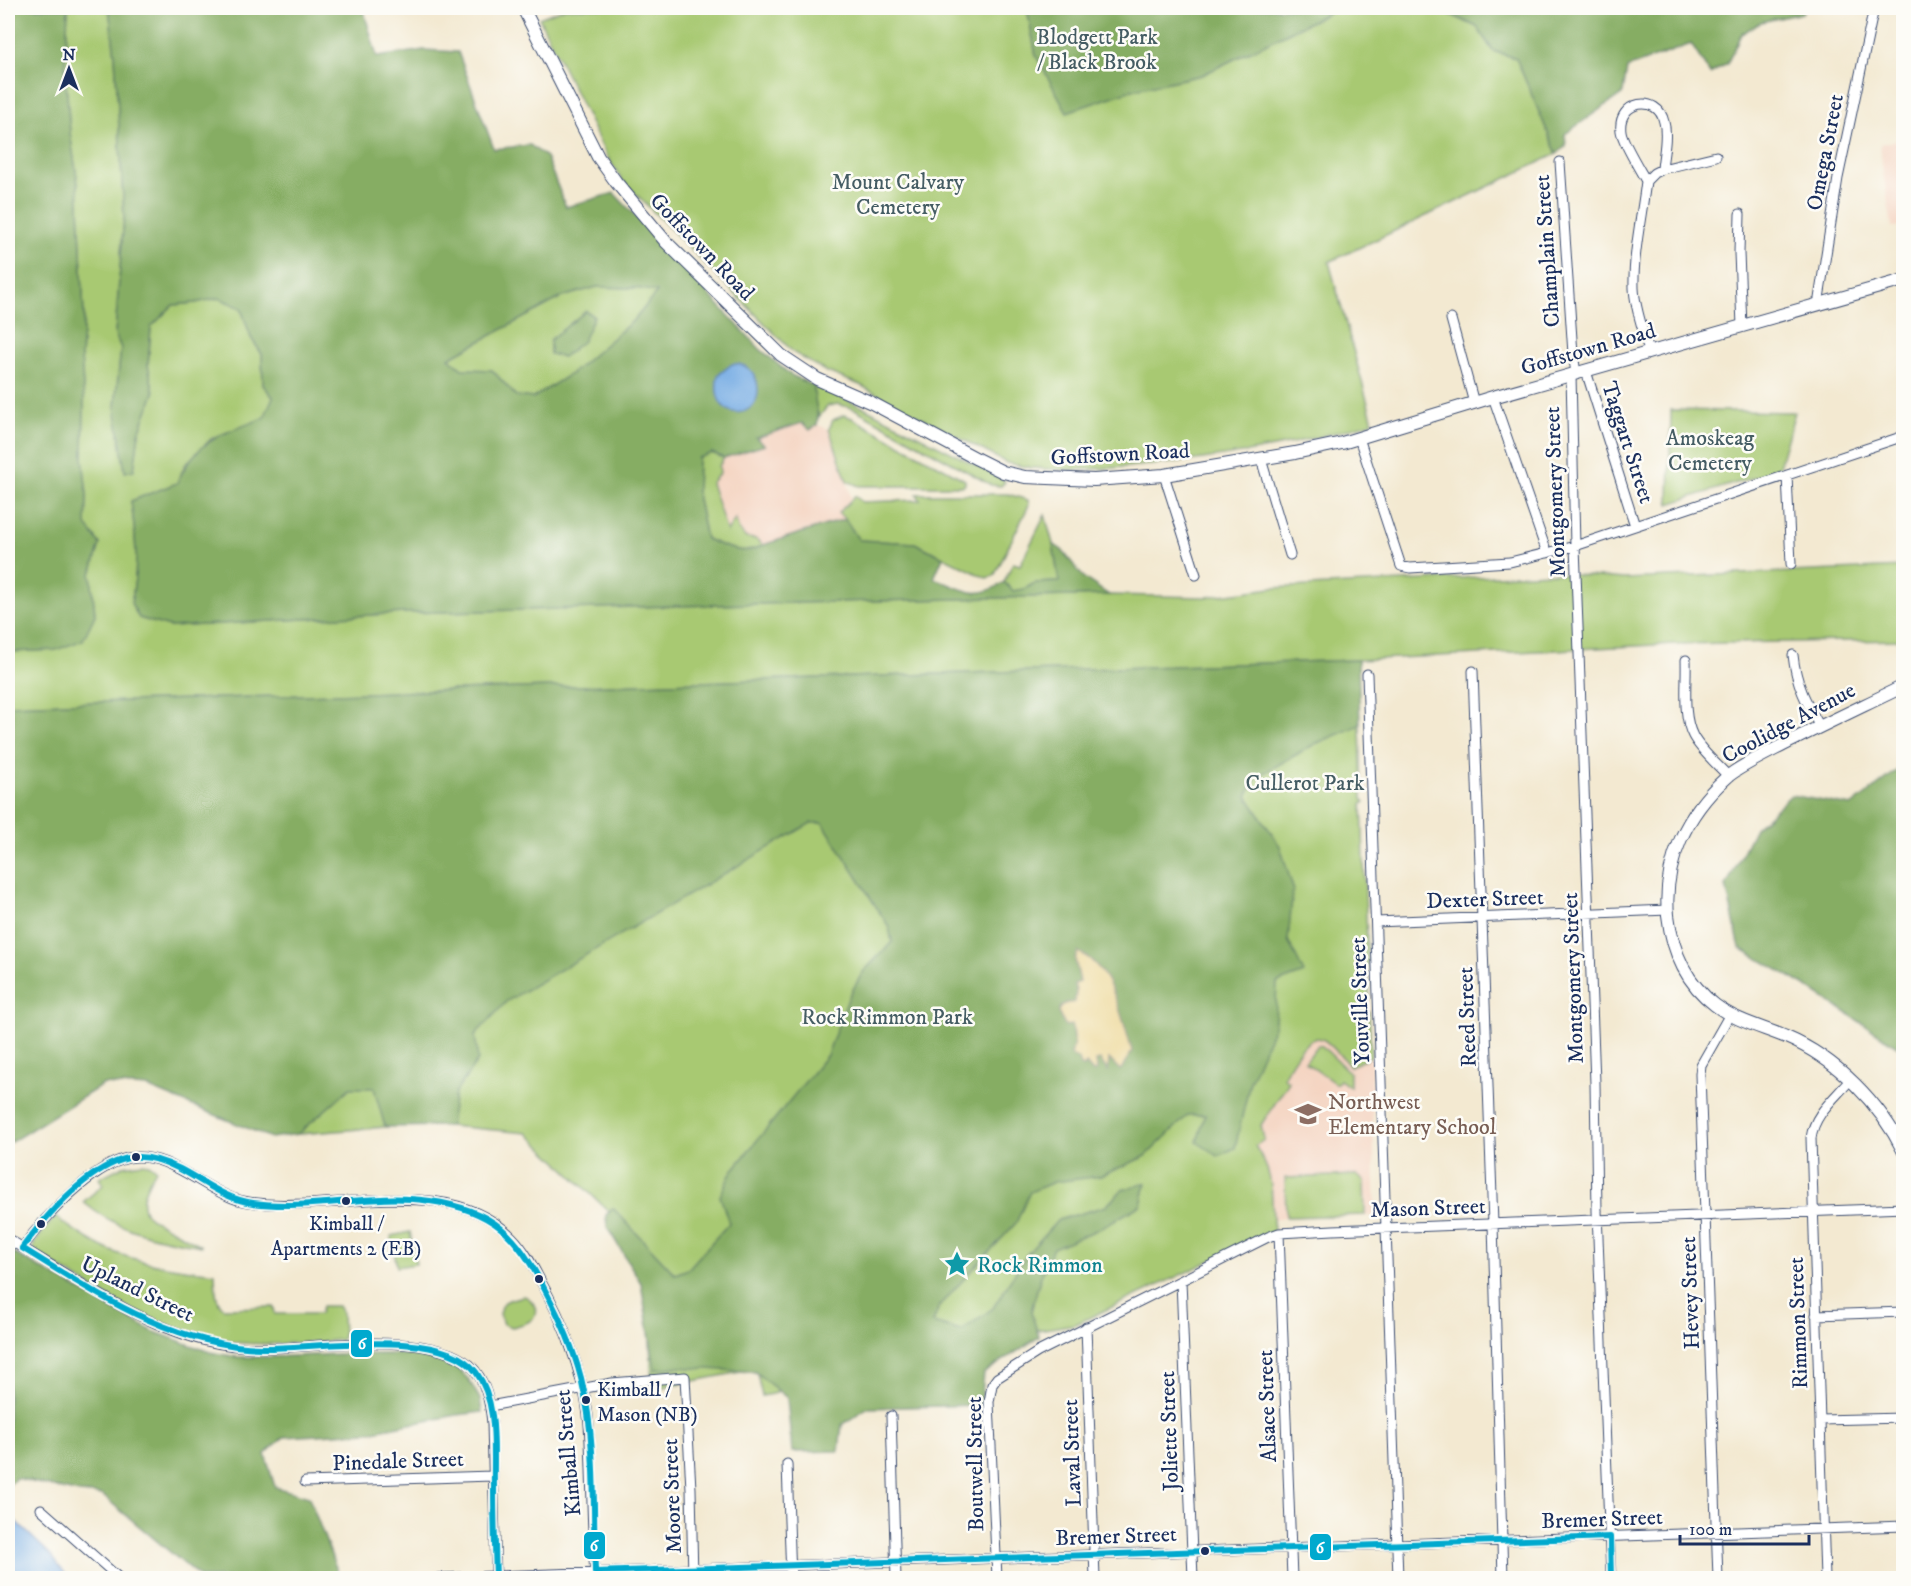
<svg xmlns="http://www.w3.org/2000/svg" width="1911" height="1586" font-family="'IM FELL DW Pica',serif">
<style>
.built{fill:#f4d3c0}
.green{fill:#a8c972;stroke:#627c68;stroke-width:1.5;fill-rule:evenodd}
.forest{fill:#86ad64;stroke:#506e61;stroke-width:1.5;fill-rule:evenodd}
.sand{fill:#eeda9e;stroke:#84847e;stroke-width:1.5}
.water{fill:#76ace4;stroke:#486ea1;stroke-width:1.5}
.lines{fill:none;stroke-linecap:round;stroke-linejoin:round}
.street-casing{stroke:#3b4b6f;stroke-width:11}
.secondary-casing{stroke:#3b4b6f;stroke-width:14}
.street{stroke:#fff;stroke-width:9}
.secondary{stroke:#fff;stroke-width:12}
.bus-1-casing{stroke:#fdfcf7;stroke-width:10}
.bus-1{stroke:#00a9ce;stroke-width:6}
.bus-dot{fill:#1b2f5e;stroke:#fdfcf7;stroke-width:2}
.labels{text-anchor:middle;stroke-width:5;stroke-linejoin:round;paint-order:stroke}
.bus-label{font-size:20px;fill:#1b2f5e;stroke:#fdfcf7}
.park-label{font-size:22px;fill:#455d64;stroke:#fdfcf7}
.street-label{font-size:22px;fill:#1b2f5e;stroke:#fdfcf7}
.education-label{font-size:22px;fill:#785e54;stroke:#fdfcf7;text-anchor:start}
.culture-label{font-size:22px;fill:#0d838f;stroke:#fdfcf7;text-anchor:start}
.line-badge{stroke:#fdfcf7;stroke-width:2}
.badge-label{font-size:16px;text-anchor:middle;font-weight:bold;fill:#fff}
</style>
<rect width="100%" height="100%" fill="#fdfcf7"/>
<filter id="ink" filterUnits="userSpaceOnUse"><feTurbulence type="fractalNoise" baseFrequency=".0167" numOctaves="2"/><feDisplacementMap in="SourceGraphic" scale="12" xChannelSelector="R" yChannelSelector="G"/><feConvolveMatrix kernelMatrix="1 2 1 2 8 2 1 2 1" color-interpolation-filters="sRGB"/></filter>
<filter id="wash" filterUnits="userSpaceOnUse"><feTurbulence type="fractalNoise" baseFrequency=".008" numOctaves="4" result="noise"/><feDisplacementMap in="SourceGraphic" scale="24" xChannelSelector="R" yChannelSelector="G"/><feGaussianBlur stdDeviation="1.35" result="paint"/><feColorMatrix in="noise" values="0 0 0 0 0 0 0 0 0 0 0 0 0 0 0 0 0 1.4 0 .05"/><feComposite in="paint" operator="in"/></filter>
<g filter="url(#wash)">
<rect width="100%" height="100%" fill="#f3e9d1"/>
<!-- built -->
<path class="built" d="M1903,139V226L1892,227L1883,172L1880,144Z
M802,423L810,430L817,425L829,429L844,469L851,498L838,513L845,519L763,545L755,550L706,539L712,453L724,458L764,445L755,438Z
M1369,999L1376,1216L1286,1217L1273,1220V1202L1255,1146L1275,1024L1359,1010Z"/>
<!-- green -->
<path class="green" d="M68,8H109L115,55L124,216L115,334L121,348L115,407L134,469L139,433L154,393L148,365L151,327L173,305L195,303L219,298L241,308L251,338L262,354L263,385L273,397L265,418L212,438L185,465L177,483L131,501C136,538 139,567 131,603L139,618L170,627L404,613L1109,595L1206,597L1272,588L1551,573L1624,579L1904,567L1903,640L1675,644L1358,660L8,705V652L56,650L95,615L91,574L100,544L86,525L87,496L83,458L84,402L81,356L84,317L78,184L70,133L65,69Z
M565,8H1027L1036,56L1135,89L1202,75L1338,8H1437L1477,27L1493,51L1516,58L1557,154L1329,262L1373,422C1290,447 1199,463 1112,468C1077,470 1041,472 1007,463L860,385L825,371L794,353L623,181L606,155L539,18Z
M596,287L636,288L658,292L636,318L572,373L533,398L516,396L492,370L462,369L449,358L562,297ZM586,311L594,316L582,341L563,357L551,354L550,340Z
M814,386L865,408L1001,478L1005,482L1001,486L991,485L855,409L838,404L828,406L819,417L814,399Z
M1671,410L1795,412L1778,470L1669,504Z
M844,415L852,418L965,480V484L962,486H859L847,481L829,429L833,420Z
M712,453L724,458L719,466L720,473L711,483L727,532L735,519L739,530L746,538L756,539L763,545C744,557 725,547 706,539L697,494L698,457Z
M917,494H1008L1028,500L1029,505L994,576L986,578L915,543L859,540L845,519L838,513L855,496L862,502L920,500Z
M1045,515L1053,544L1059,582L1035,583L1024,589L1013,591L1004,582L1013,563L1020,565Z
M8,713L1084,733L1360,725L1362,799L1365,802L1362,804L1369,999L1359,1010L1369,1011L1371,1056L1350,1067C1344,1060 1330,1042 1322,1039C1306,1033 1290,1066 1283,1077L1289,1082L1261,1125L1264,1140L1255,1146C1277,1178 1270,1196 1274,1231L1076,1324L774,1371L777,1393L762,1396L756,1369L652,1389L646,1247L527,1133L450,1126L451,1116L380,1107L385,1127L298,1134L334,1102Z
M1318,1045L1322,1046L1350,1073V1087L1340,1080L1336,1084L1305,1062Z
M142,1163L149,1164L156,1169C148,1185 134,1203 150,1218L202,1246C159,1239 117,1231 83,1202L103,1185L99,1178L123,1166Z
M1357,1175L1364,1181L1365,1215L1286,1217L1285,1178Z
M55,1217C75,1231 96,1246 119,1254C150,1265 183,1269 215,1273C216,1285 214,1300 223,1308L274,1307L275,1314H320L322,1306H338L342,1313L343,1337L341,1340C300,1343 259,1347 218,1340C151,1329 90,1286 33,1251L34,1243Z
M410,1232L416,1264L397,1267L391,1236Z
M524,1296C533,1299 541,1312 531,1320C527,1324 518,1325 512,1327L503,1324C494,1302 506,1300 524,1296Z"/>
<!-- forest -->
<path class="forest" d="M8,8H68L65,69L70,133L78,184L84,317L81,356L84,402L83,458L87,496L86,525L100,544L91,574L95,615L83,640L56,650L8,652Z
M109,8H363L377,57L424,50L458,52L494,149L530,145L546,157L566,207L614,193L760,349L791,375L814,386C813,400 820,412 817,425L810,430L802,423L756,438L765,445L724,458L712,453L698,458L697,494L706,539C725,547 744,557 763,545L845,519L859,540L915,543L943,557L934,578C963,589 976,602 1004,582L1013,591L1024,589L1035,583L1059,582L1053,544L1062,550L1084,578L1109,595L404,613L170,627L139,618L131,603C139,567 136,538 131,501L177,483C196,439 223,434 264,418L273,397L263,385L262,354L251,338L241,308L219,298L195,303L173,305L151,327L148,365L154,393L139,433L134,470L125,472L115,407L121,348L115,334L124,216L115,55ZM597,287L635,288L657,292L636,318L572,373L533,398L516,396L492,370L462,369L449,358L562,297Z
M1027,8H1338L1202,75L1135,89L1067,112L1036,56Z
M1437,8H1805L1802,13L1761,22L1741,34L1727,64L1710,74L1691,44L1627,68L1623,93L1565,134L1566,146L1557,154L1516,58L1493,51L1477,27Z
M586,311L594,316L583,341L563,357L550,354V340Z
M1358,660L1360,725L1315,744L1257,777L1247,796L1280,846L1293,888L1288,940L1304,973L1277,983L1275,1024L1250,1082L1235,1148L1218,1156L1197,1142L1205,1115H1188L1146,1156L1101,1176L1054,1182L1030,1192L1016,1223L939,1306L933,1323L961,1331L993,1308L1027,1254L1058,1220L1106,1206L1122,1190L1146,1183L1141,1205L1099,1229L1053,1248L1040,1279L1031,1312L1039,1337L984,1373L981,1405L867,1408L842,1425L839,1451L792,1452L787,1398L755,1372L675,1367L655,1370L641,1283L607,1227L606,1215L613,1208L675,1274L688,1269L729,1223L720,1196L732,1171L827,1055L849,996L863,972L892,942L889,927L823,823H811L507,1001L475,1035L478,1060L455,1093L450,1126L385,1127L374,1088H350L298,1134L271,1138L147,1087L104,1084L8,1144V705Z
M1903,766V1050L1804,985L1740,948L1726,886L1755,828L1791,795L1851,806Z
M8,1250L152,1331L210,1352L237,1357H270L339,1354H426L457,1368L469,1380L480,1399L482,1412L457,1415L368,1432L284,1437L265,1454L275,1487L309,1497L340,1578H201L102,1495L79,1493L16,1478L8,1486Z"/>
<!-- sand -->
<path class="sand" d="M1078,952C1112,966 1122,1018 1132,1051L1124,1066L1120,1070L1109,1059L1108,1071L1100,1060L1096,1061L1097,1070L1093,1072L1086,1064L1084,1067L1081,1066L1079,1059L1071,1055C1074,1043 1076,1036 1071,1025L1066,1026L1060,1017L1059,1011C1064,1001 1066,1004 1075,1002L1076,991L1074,984L1080,982L1075,959Z"/>
<!-- water -->
<path class="water" d="M732,364C741,363 747,366 753,373C756,378 758,384 758,390C758,422 708,422 718,375Z
M8,1514L51,1555L68,1578H8Z"/>
</g>
<g filter="url(#ink)">
<g class="lines">
<!-- street casing -->
<g class="street-casing">
<path id="street" d="M1560,162L1573,354L1576,373
M1646,181C1640,170 1622,141 1621,131C1617,101 1658,93 1664,122C1668,136 1663,155 1662,169
M1740,214L1739,253L1742,326
M1818,305L1838,178L1874,8
M1451,319L1474,403
M1649,352C1644,331 1635,310 1634,288C1633,254 1642,215 1646,181L1654,173L1662,169L1716,156
M1586,371L1635,526
M1571,375L1575,546L1595,1083L1597,1211L1611,1578
M1493,397L1547,553
M1359,438L1401,566L1410,568L1510,562L1575,546L1904,436
M1261,459L1290,555
M1164,475L1196,575
M1787,475L1791,564
M1793,655C1796,684 1806,702 1820,727
M1686,660C1687,683 1682,715 1693,736C1701,751 1717,764 1728,776
M1473,671L1493,1224L1503,1578
M1367,674L1398,1578
M1376,922L1668,910
M1279,1233L1292,1578
M8,1239C69,1275 136,1323 206,1341C226,1346 248,1348 269,1348C321,1347 428,1330 470,1365C486,1380 490,1403 492,1423L496,1578
M22,1248C44,1218 91,1166 128,1158C164,1151 197,1183 228,1196C240,1202 255,1203 268,1204C346,1209 451,1175 512,1237C527,1252 536,1273 546,1291C562,1321 575,1355 583,1388C590,1415 590,1442 591,1469C592,1506 593,1542 595,1578
M1181,1281L1193,1578
M1816,1315L1904,1312
M1086,1327L1095,1578
M490,1406L612,1383L685,1377L691,1489L693,1578
M891,1416L896,1578
M1820,1420L1904,1418
M787,1464L791,1578
M305,1482L492,1476
M41,1509L119,1578
M438,1578L1904,1526
M997,1578L989,1402L992,1385L997,1378L1038,1352L1268,1237L1279,1233L1333,1230L1904,1208
M1718,1578L1700,1074L1701,1065L1730,1014
M1825,1578L1811,1138C1814,1114 1835,1098 1850,1080"/>
</g>
<!-- secondary casing -->
<g class="secondary-casing">
<path id="secondary" d="M523,8L598,157L616,182L666,242L781,355L817,379L872,403L977,459L1003,472L1025,477L1094,480L1164,475L1295,453L1342,443L1493,397L1904,280
M1904,686C1865,705 1827,723 1789,742C1772,751 1739,766 1726,778C1687,813 1663,862 1668,915C1672,950 1686,983 1715,1005C1736,1021 1762,1027 1786,1037C1836,1058 1880,1103 1904,1152"/>
</g>
<!-- street -->
<use href="#street" class="street"/>
<!-- secondary -->
<use href="#secondary" class="secondary"/>
<!-- bus-1 casing -->
<g class="bus-1-casing">
<path id="bus-1" d="M496,1578C495,1548 494,1518 494,1487C493,1451 499,1403 476,1372C442,1326 314,1349 262,1348C172,1346 96,1293 22,1248C46,1216 87,1168 128,1158C145,1154 164,1161 180,1169C205,1182 225,1199 253,1203C312,1211 372,1192 430,1201C494,1210 517,1235 545,1290C560,1318 573,1347 581,1378C597,1441 593,1508 595,1572L1610,1537L1611,1578"/>
</g>
<!-- bus-1 -->
<use href="#bus-1" class="bus-1"/>
</g>
</g>
<!-- icons -->
<defs>
<g id="school-bare" transform="scale(2.07)"><path d="M0-5L7-2L0 1L-7-2ZM-4 1L0 2.5L4 1V4Q0 6-4 4Z" fill="#8d6e63" stroke="#fdfcf7" stroke-width="2.5" paint-order="stroke"/></g>
<g id="sight-bare" transform="scale(2.07)"><path d="M0-6L1.8-2.2L6-1.7L2.9 1.2L3.7 5.4L0 3.3L-3.7 5.4L-2.9 1.2L-6-1.7L-1.8-2.2Z" fill="#0f9aa8" stroke="#fdfcf7" stroke-width="2.5" paint-order="stroke"/></g>
</defs>
<g fill-rule="evenodd">
<use href="#school-bare" x="1308" y="1114"/>
<use href="#sight-bare" x="957" y="1264"/>
</g>
<!-- markers -->
<g class="bus-dot">
<circle cx="136" cy="1157" r="5"/>
<circle cx="346" cy="1201" r="5"/>
<circle cx="41" cy="1224" r="5"/>
<circle cx="539" cy="1279" r="5"/>
<circle cx="586" cy="1400" r="5"/>
<circle cx="1205" cy="1551" r="5"/>
</g>
<g class="labels">
<!-- bus labels -->
<g class="bus-label">
<text x="346" y="1230">Kimball /<tspan x="346" dy="25">Apartments 2 (EB)</tspan></text>
<text x="597" y="1396" text-anchor="start">Kimball /<tspan x="597" dy="25">Mason (NB)</tspan></text>
</g>
<!-- park labels -->
<g class="park-label">
<text x="1097" y="44">Blodgett Park<tspan x="1097" dy="25">/ Black Brook</tspan></text>
<text x="898" y="189">Mount Calvary<tspan x="898" dy="25">Cemetery</tspan></text>
<text x="1710" y="445">Amoskeag<tspan x="1710" dy="25">Cemetery</tspan></text>
<text x="1305" y="790">Cullerot Park</text>
<text x="887" y="1024">Rock Rimmon Park</text>
</g>
<!-- street labels -->
<g class="street-label">
<text transform="translate(1824 152) rotate(-79)" y="8">Omega Street</text>
<text transform="translate(703 246) rotate(46)" y="8">Goffstown Road</text>
<text transform="translate(1546 251) rotate(-94)" y="8">Champlain Street</text>
<text transform="translate(1588 348) rotate(-16)" y="8">Goffstown Road</text>
<text transform="translate(1629 442) rotate(72)" y="8">Taggart Street</text>
<text transform="translate(1120 453) rotate(-3)" y="8">Goffstown Road</text>
<text transform="translate(1554 492) rotate(-92)" y="8">Montgomery Street</text>
<text transform="translate(1788 722) rotate(-28)" y="8">Coolidge Avenue</text>
<text transform="translate(1485 898) rotate(-2)" y="8">Dexter Street</text>
<text transform="translate(1572 978) rotate(-92)" y="8">Montgomery Street</text>
<text transform="translate(1359 1001) rotate(-92)" y="8">Youville Street</text>
<text transform="translate(1466 1017) rotate(-92)" y="8">Reed Street</text>
<text transform="translate(1428 1207) rotate(-2)" y="8">Mason Street</text>
<text transform="translate(138 1288) rotate(26)" y="8">Upland Street</text>
<text transform="translate(1689 1293) rotate(-92)" y="8">Hevey Street</text>
<text transform="translate(1797 1323) rotate(-92)" y="8">Rimmon Street</text>
<text transform="translate(1266 1406) rotate(-92)" y="8">Alsace Street</text>
<text transform="translate(1168 1431) rotate(-92)" y="8">Joliette Street</text>
<text transform="translate(567 1453) rotate(-95)" y="8">Kimball Street</text>
<text transform="translate(1071 1453) rotate(-92)" y="8">Laval Street</text>
<text transform="translate(398 1460) rotate(-2)" y="8">Pinedale Street</text>
<text transform="translate(974 1464) rotate(-91)" y="8">Boutwell Street</text>
<text transform="translate(671 1496) rotate(-92)" y="8">Moore Street</text>
<text transform="translate(1602 1518) rotate(-2)" y="8">Bremer Street</text>
<text transform="translate(1116 1535) rotate(-2)" y="8">Bremer Street</text>
</g>
<!-- education labels -->
<g class="education-label">
<text x="1328" y="1109">Northwest<tspan x="1328" dy="25">Elementary School</tspan></text>
</g>
<!-- culture labels -->
<g class="culture-label">
<text x="977" y="1272">Rock Rimmon</text>
</g>
</g>
<g class="line-badge">
<rect x="350" y="1329" width="23" height="29" rx="6" fill="#00a9ce"/>
<rect x="583" y="1531" width="23" height="29" rx="6" fill="#00a9ce"/>
<rect x="1309" y="1533" width="23" height="28" rx="6" fill="#00a9ce"/>
</g>
<g class="badge-label">
<text x="362" y="1349">6</text>
<text x="594" y="1551">6</text>
<text x="1320" y="1553">6</text>
</g>
<!-- margin -->
<rect width="1911" height="1586" fill="none" stroke="#fdfcf7" stroke-width="30"/>
<!-- north arrow -->
<g transform="translate(69 69)" stroke="#fdfcf7" stroke-width="4.5" paint-order="stroke">
<path d="M0-4.5L10 22L0 15L-10 22Z" fill="#1b2f5e"/>
<text y="-9" font-size="16" font-weight="bold" text-anchor="middle" fill="#1b2f5e">N</text>
</g>
<!-- scale -->
<path d="M1680 1535v9h129v-9" fill="none" stroke="#1b2f5e" stroke-width="3"/>
<text x="1689" y="1535" font-size="18" fill="#1b2f5e" stroke="#fdfcf7" stroke-width="4.5" paint-order="stroke">100 m</text>
</svg>
